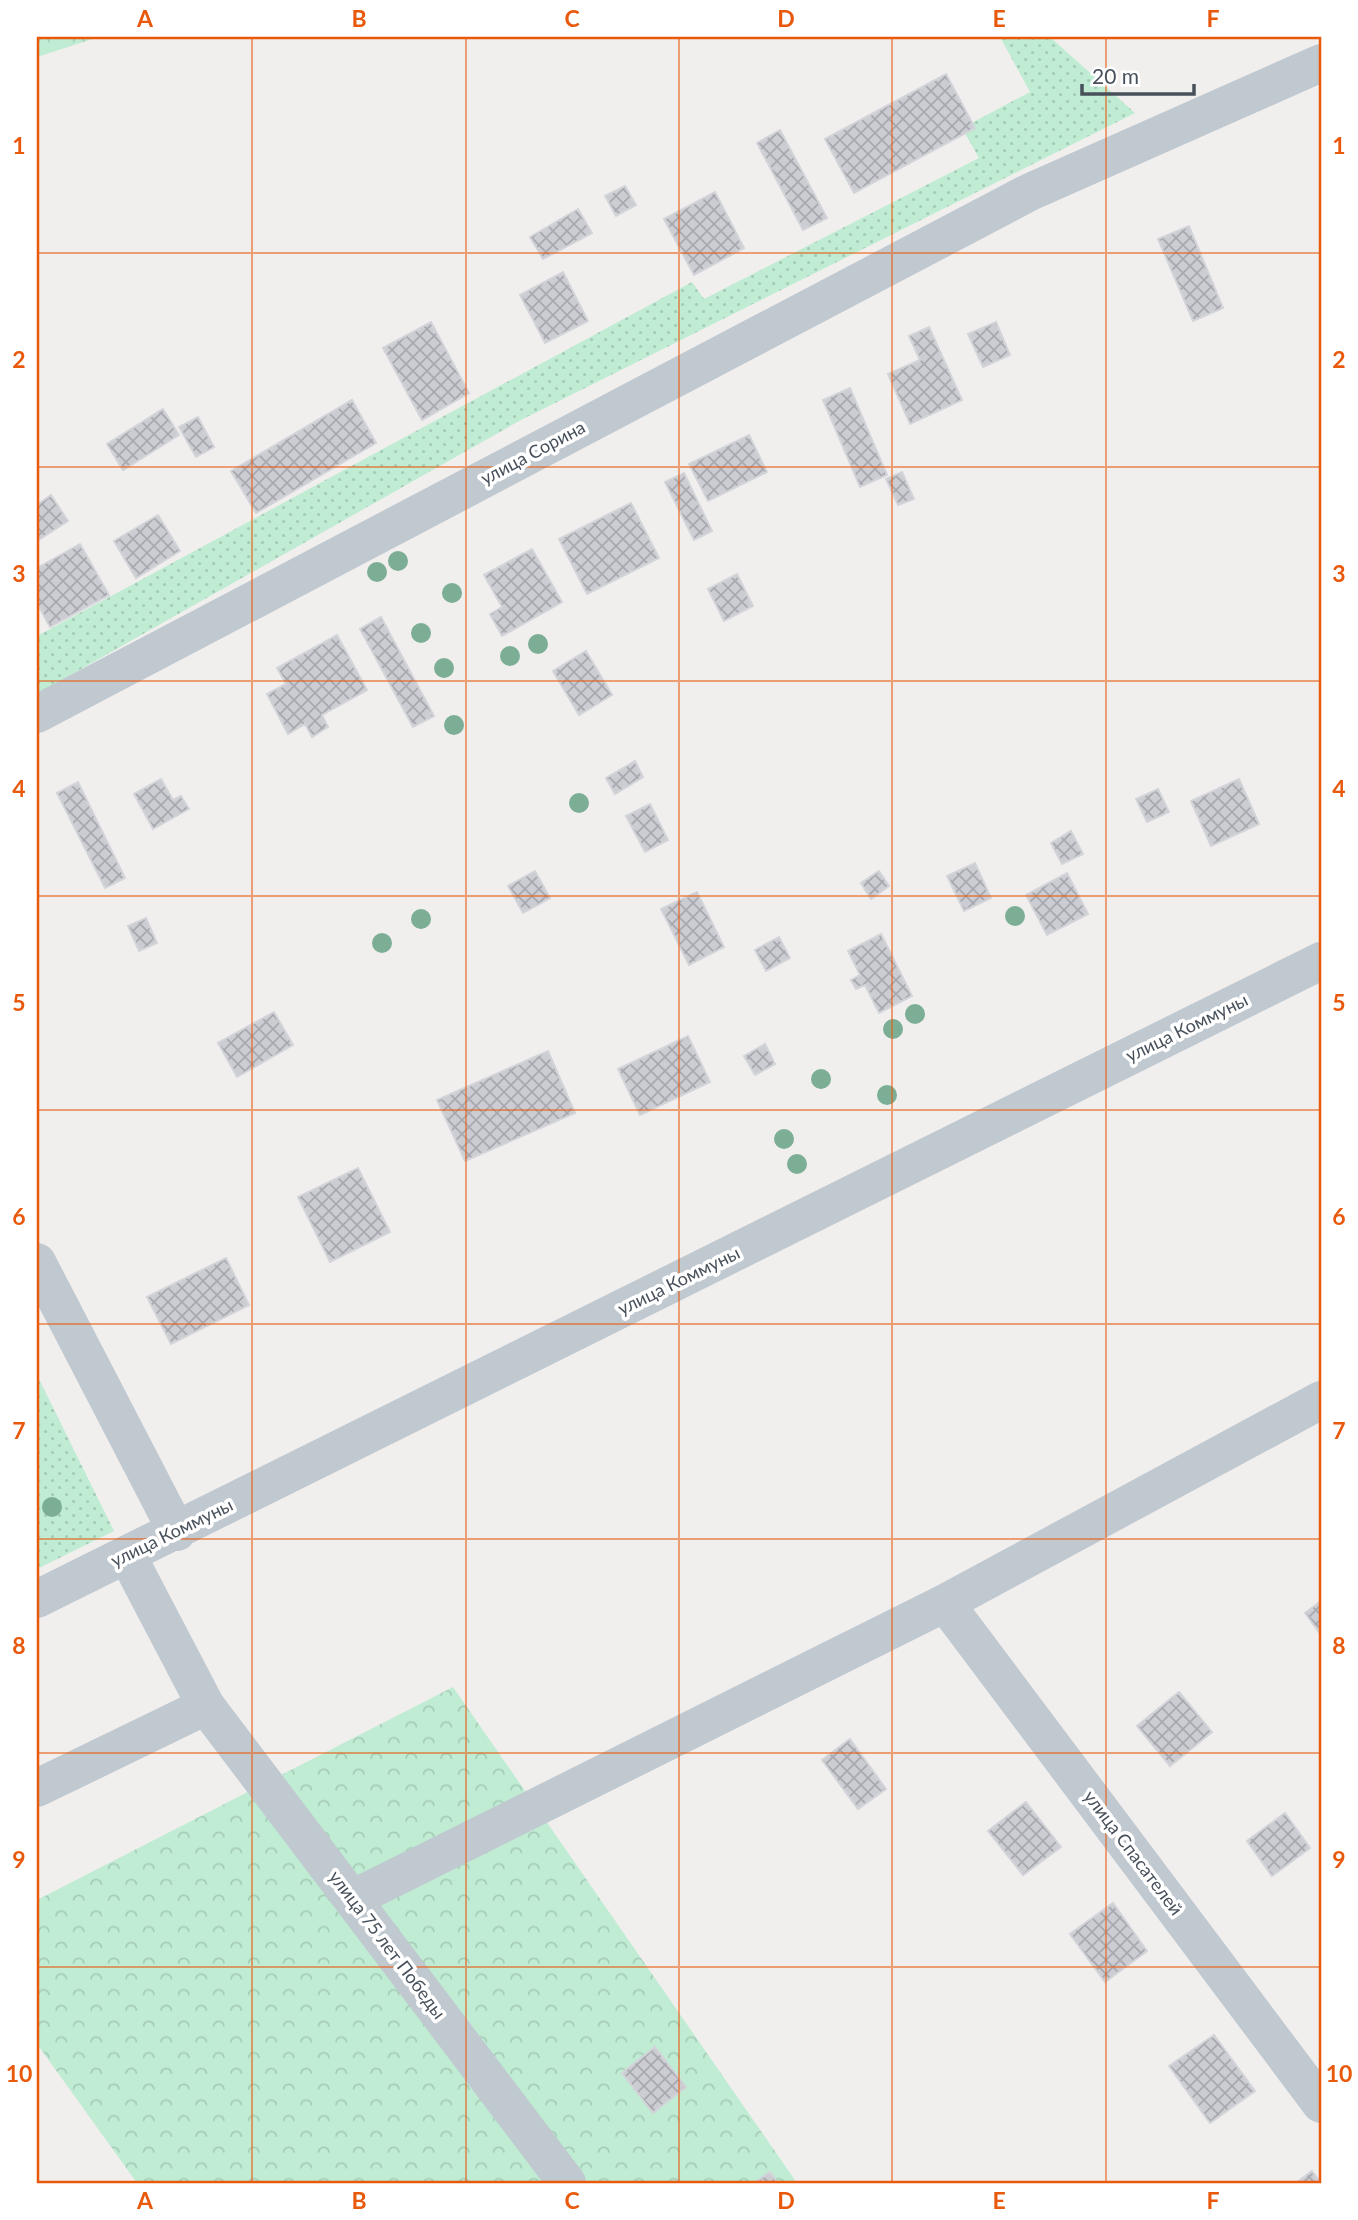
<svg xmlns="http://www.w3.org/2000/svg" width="1358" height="2220" font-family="Lato,sans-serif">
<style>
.grass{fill:url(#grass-dots)}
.forest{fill:url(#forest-crowns)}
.building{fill:url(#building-cross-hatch);stroke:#d3d4da;stroke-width:2}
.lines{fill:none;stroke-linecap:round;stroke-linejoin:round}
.minor{stroke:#c0c8d0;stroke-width:38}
.tree{fill:#7cae96}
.grid{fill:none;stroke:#e8590c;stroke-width:2;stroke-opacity:0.55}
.labels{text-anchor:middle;stroke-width:7;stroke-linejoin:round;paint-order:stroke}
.street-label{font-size:18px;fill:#48515b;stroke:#fff}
.neatline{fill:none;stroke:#e8590c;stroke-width:2.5}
.grid-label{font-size:23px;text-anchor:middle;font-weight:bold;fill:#e8590c}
</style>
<defs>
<pattern id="grass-dots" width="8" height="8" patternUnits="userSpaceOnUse" patternTransform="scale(1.75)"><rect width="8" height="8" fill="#bfecd3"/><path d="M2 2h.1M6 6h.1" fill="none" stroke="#a6ccb7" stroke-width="1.8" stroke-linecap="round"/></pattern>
<pattern id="forest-crowns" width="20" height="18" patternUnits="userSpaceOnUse" patternTransform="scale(1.75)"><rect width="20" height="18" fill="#bfecd3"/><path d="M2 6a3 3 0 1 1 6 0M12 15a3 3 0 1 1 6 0" fill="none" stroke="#a6ccb7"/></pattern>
<pattern id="building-cross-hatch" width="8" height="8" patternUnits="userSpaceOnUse" patternTransform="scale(1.75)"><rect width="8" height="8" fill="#cccdd3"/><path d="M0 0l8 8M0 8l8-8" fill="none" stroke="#a8a9ae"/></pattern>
</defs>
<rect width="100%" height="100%" fill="#f1efee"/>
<!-- grass -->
<path class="grass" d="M1000,37H1050L1135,113L521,420L37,694V636L692,282L704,299L979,158L962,128L1030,92Z
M37,1375L114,1531L37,1569Z"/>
<!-- forest -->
<path class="forest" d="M37,37H99L37,57Z
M453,1687L797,2183H137L37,2044V1900Z"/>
<!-- building -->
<path class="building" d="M946,74L975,128L854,193L825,139Z
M780,130L827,218L803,230L757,143Z
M625,186L636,205L616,216L605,196Z
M715,192L744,248L694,275L664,219Z
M578,209L592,233L543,259L530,237Z
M1189,226L1223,308L1193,321L1158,239Z
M563,272L588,321L545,343L520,295Z
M431,322L469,393L422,420L383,348Z
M996,322L1010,355L983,367L968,334Z
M929,327L962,400L910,424L888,374L920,360L909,336Z
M850,388L887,475L860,487L823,400Z
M352,400L376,443L256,513L231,471Z
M163,409L179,435L123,470L107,444Z
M198,417L214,447L196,457L179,427Z
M749,435L767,472L708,501L689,464Z
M902,472L914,499L898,505L886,479Z
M684,473L712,531L694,540L665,482Z
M51,495L68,521L37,541V505Z
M631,503L659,558L587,594L559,539Z
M158,515L180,551L136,578L114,541Z
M80,544L109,595L50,627L37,603V568Z
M532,549L562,602L502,636L490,614L502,607L484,575Z
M737,574L753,606L724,621L708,589Z
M381,617L434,716L413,727L360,629Z
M337,635L367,690L322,715L328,727L312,737L305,724L288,734L267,694L286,684L277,668Z
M586,651L612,695L579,715L553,671Z
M635,761L643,777L615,794L606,778Z
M161,779L173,800L181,796L189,809L153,829L134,794Z
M1239,779L1259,824L1211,846L1191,801Z
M78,782L125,878L105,888L57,793Z
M1158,789L1169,812L1147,822L1136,799Z
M650,804L668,840L645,852L626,816Z
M1071,831L1083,854L1062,864L1051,843Z
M975,863L991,898L964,911L947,876Z
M535,871L550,898L523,913L508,886Z
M879,871L889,886L871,899L861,883Z
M1067,873L1088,914L1047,935L1026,895Z
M697,892L724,947L689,965L661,909Z
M146,918L157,943L139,951L128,926Z
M881,934L912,996L879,1013L865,985L856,989L851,980L860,975L848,951Z
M779,937L790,958L766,971L755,950Z
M274,1012L293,1045L237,1077L218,1043Z
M688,1036L710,1082L640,1115L618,1069Z
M765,1044L775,1064L755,1075L744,1056Z
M548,1051L575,1113L465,1161L437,1100Z
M358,1168L390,1232L330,1262L298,1197Z
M226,1258L249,1305L171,1344L147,1297Z
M1321,1601V1635L1305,1613Z
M1179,1692L1212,1732L1170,1766L1137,1726Z
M850,1739L886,1789L858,1809L822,1760Z
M1026,1802L1061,1847L1023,1875L988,1831Z
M1285,1813L1310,1848L1272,1876L1247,1841Z
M1113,1903L1147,1951L1105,1982L1070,1934Z
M1214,2035L1255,2091L1210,2123L1169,2066Z
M655,2047L686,2087L653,2113L622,2073Z
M1312,2171L1321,2183H1296Z
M770,2172L778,2183H754Z"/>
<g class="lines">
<!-- minor -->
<path class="minor" d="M37,714L1030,192L1321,63
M37,1262L177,1532
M37,1599L1321,961
M945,1603L1321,2104
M206,1706L567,2183
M37,1788L206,1706L127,1555
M352,1899L945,1603L1321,1400"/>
</g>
<!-- trees -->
<g class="tree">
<circle cx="398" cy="561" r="10"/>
<circle cx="377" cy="572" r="10"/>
<circle cx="452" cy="593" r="10"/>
<circle cx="421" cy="633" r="10"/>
<circle cx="538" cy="644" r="10"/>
<circle cx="510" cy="656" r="10"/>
<circle cx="444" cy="668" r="10"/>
<circle cx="454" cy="725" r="10"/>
<circle cx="579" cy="803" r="10"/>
<circle cx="1015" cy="916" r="10"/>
<circle cx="421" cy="919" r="10"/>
<circle cx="382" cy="943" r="10"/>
<circle cx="915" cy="1014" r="10"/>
<circle cx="893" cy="1029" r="10"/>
<circle cx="821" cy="1079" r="10"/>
<circle cx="887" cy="1095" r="10"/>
<circle cx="784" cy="1139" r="10"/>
<circle cx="797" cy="1164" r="10"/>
<circle cx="52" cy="1507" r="10"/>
</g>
<!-- grid -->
<path class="grid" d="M252,37V2183M466,37V2183M679,37V2183M892,37V2183M1106,37V2183M37,253H1321M37,467H1321M37,681H1321M37,896H1321M37,1110H1321M37,1324H1321M37,1539H1321M37,1753H1321M37,1967H1321"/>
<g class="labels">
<!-- street labels -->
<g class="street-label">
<text transform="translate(533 453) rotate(-28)" y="6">улица Сорина</text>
<text transform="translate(1187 1028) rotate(-26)" y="6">улица Коммуны</text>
<text transform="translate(679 1281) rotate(-26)" y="6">улица Коммуны</text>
<text transform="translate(172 1533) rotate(-26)" y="6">улица Коммуны</text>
<text transform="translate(1133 1853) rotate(53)" y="6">улица Спасателей</text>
<text transform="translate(387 1945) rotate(53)" y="6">улица 75 лет Победы</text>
</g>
</g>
<!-- border -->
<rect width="1358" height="2220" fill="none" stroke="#ffffff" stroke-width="77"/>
<!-- scale -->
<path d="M1082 84v10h112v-10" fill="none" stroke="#48515b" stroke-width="3.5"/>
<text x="1092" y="84" font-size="21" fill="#48515b" stroke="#ffffff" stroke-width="5" paint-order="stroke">20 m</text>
<rect x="38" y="38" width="1282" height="2144" class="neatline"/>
<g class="grid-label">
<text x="145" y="27">A</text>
<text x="359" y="27">B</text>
<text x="572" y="27">C</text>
<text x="786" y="27">D</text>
<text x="999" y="27">E</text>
<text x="1213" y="27">F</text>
<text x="19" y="154">1</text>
<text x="1339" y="154">1</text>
<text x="19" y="368">2</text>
<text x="1339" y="368">2</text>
<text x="19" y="582">3</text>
<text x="1339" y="582">3</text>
<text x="19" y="797">4</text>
<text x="1339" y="797">4</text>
<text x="19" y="1011">5</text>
<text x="1339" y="1011">5</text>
<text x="19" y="1225">6</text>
<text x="1339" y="1225">6</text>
<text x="19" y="1439">7</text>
<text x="1339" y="1439">7</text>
<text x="19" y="1654">8</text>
<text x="1339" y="1654">8</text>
<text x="19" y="1868">9</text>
<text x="1339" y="1868">9</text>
<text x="19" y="2082">10</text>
<text x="1339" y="2082">10</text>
<text x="145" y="2209">A</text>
<text x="359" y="2209">B</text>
<text x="572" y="2209">C</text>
<text x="786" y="2209">D</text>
<text x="999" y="2209">E</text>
<text x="1213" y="2209">F</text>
</g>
</svg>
